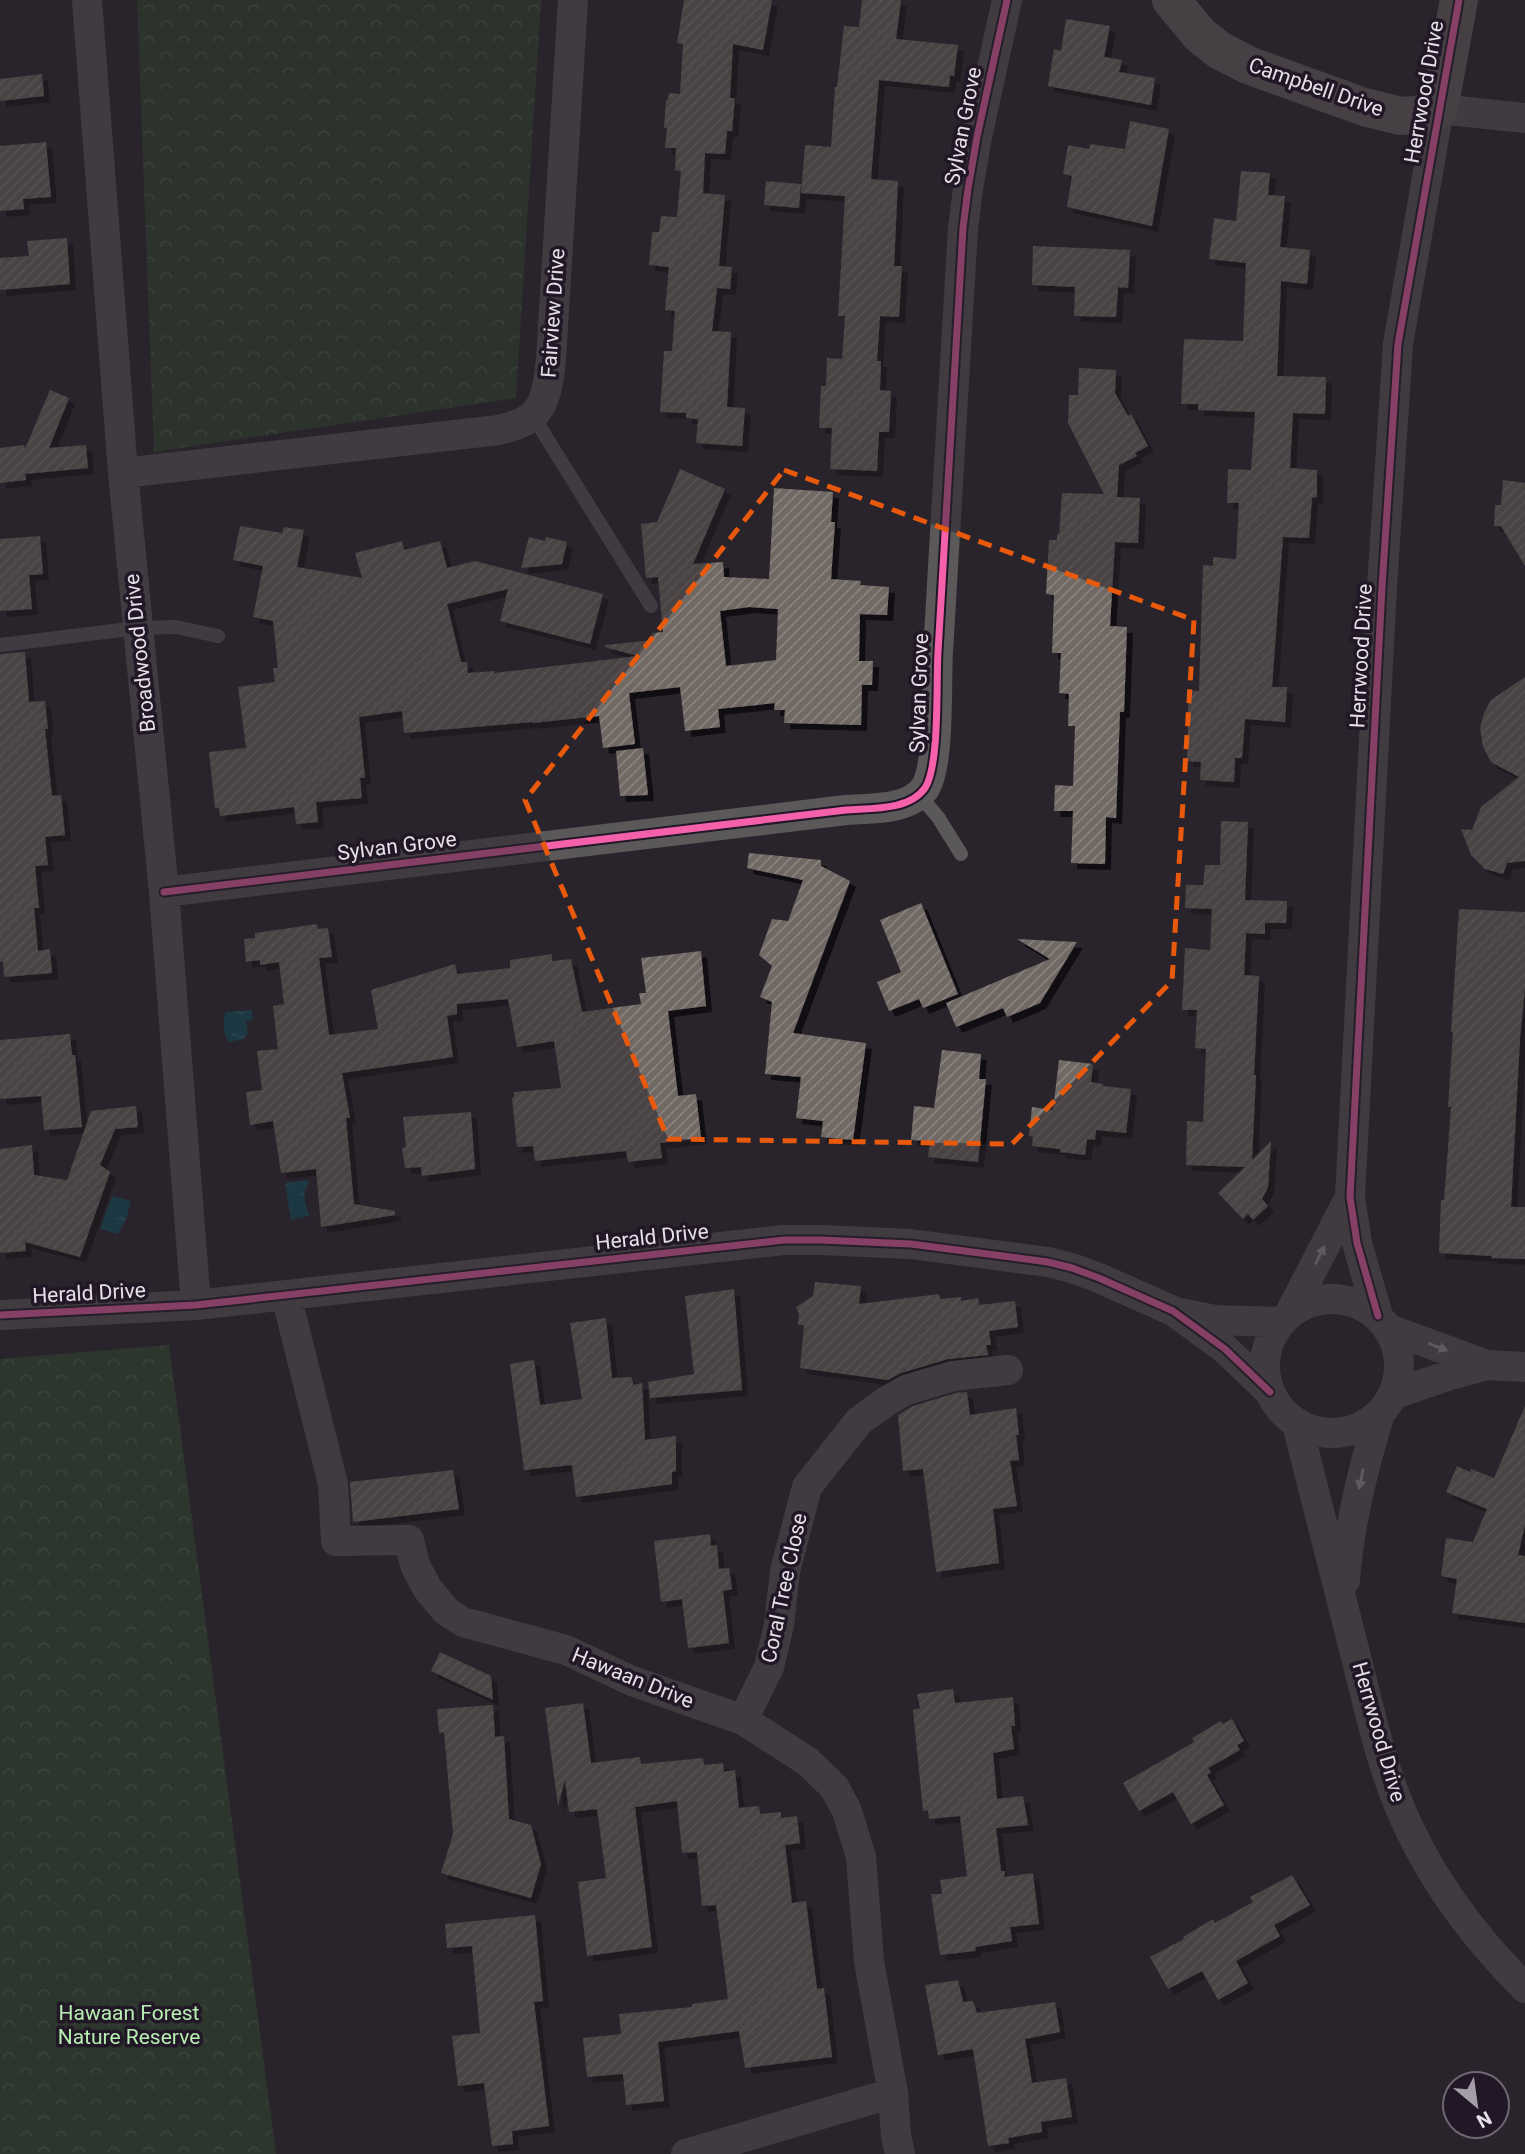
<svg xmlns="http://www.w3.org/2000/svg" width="1525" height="2154" font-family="Roboto,sans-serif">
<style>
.forest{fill:url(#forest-crowns)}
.park{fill:url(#park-crowns)}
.water{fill:url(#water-ripples)}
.building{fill:url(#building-hatch);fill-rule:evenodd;filter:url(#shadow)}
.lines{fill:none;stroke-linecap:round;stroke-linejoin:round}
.lane{stroke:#5b5859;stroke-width:14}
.street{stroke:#5b5859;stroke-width:30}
.secondary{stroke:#686364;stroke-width:38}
.cycleway-casing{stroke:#211726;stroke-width:11}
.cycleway{stroke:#f560ab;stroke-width:7}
.oneway{fill:#a09ca1}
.marked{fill:none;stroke:#e8590c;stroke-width:5;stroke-dasharray:14 9;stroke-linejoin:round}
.labels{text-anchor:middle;stroke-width:7;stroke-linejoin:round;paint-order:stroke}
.street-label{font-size:21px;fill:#e5dfe9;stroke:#211726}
.park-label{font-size:21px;fill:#b6edb0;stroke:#211726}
</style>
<defs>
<pattern id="forest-crowns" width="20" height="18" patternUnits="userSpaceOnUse" patternTransform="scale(1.75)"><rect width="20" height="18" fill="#314d2f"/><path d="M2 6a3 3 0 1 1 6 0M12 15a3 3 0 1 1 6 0" fill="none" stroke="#4f664d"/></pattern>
<pattern id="park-crowns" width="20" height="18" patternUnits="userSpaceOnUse" patternTransform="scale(1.75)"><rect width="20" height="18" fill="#2f452d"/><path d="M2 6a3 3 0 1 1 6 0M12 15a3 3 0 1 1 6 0" fill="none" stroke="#4d5f4b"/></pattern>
<pattern id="water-ripples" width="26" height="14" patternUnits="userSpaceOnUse" patternTransform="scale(1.75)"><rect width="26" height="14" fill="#0c505e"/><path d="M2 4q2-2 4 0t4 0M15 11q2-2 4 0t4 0" fill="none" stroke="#2f6975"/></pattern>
<pattern id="building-hatch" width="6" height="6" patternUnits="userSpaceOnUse" patternTransform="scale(1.75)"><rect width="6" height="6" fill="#6f6762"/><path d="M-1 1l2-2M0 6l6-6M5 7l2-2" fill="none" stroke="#8a8380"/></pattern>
<filter id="shadow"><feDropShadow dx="6" dy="6" stdDeviation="0" flood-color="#0009"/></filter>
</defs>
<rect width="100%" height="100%" fill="#29242c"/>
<!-- forest -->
<path class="forest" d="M169,1345L276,2154H0V1359Z"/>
<!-- park -->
<path class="park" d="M137,0H541L516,398L154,452Z"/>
<!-- water -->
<path class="water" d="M252,1010L253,1019L246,1022L248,1034L243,1039L229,1042C223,1035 222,1020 226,1012Z
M307,1180L309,1183C301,1194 305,1203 309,1216L291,1220L285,1183Z
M112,1196L131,1201L126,1219L118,1234L100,1229Z"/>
<!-- building -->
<path class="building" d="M684,0H772L763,50L733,44L730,98H735L732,131H727L725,154L705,153L703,193L725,195L719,266L732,267L730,289L717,288L712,331L731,332L727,407L745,408L742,446L696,443L698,419L686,418V413L660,412L664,351H672L675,311L665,310L669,267L649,265L652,232H659L661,216L677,217L681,171L675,170L676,148H665L667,128H664L666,100H668L669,93L680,94L683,44L677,43Z
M862,0H901L896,39L958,45L954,76L950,75L949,87L879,80L871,179L898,181L894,266H902L899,317L880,316L877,361H881L880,390L891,391L889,432H879L877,471L830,469L832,428H819L821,386H826L827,358L842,359L845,316H838L845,196L801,193L805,145L831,147L835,87H837L844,26L859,27Z
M1066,19L1110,26L1104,57L1122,60L1119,72L1155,78L1151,105L1048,86L1054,49L1061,51Z
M42,74L44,96L0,101V79Z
M1130,121L1169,129L1152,226L1067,207L1072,176L1063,174L1068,145L1089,149L1090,144L1125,149Z
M46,142L51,197L23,199L24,209L0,211V146Z
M1241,171L1270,173L1268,195L1285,196L1280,247L1310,250L1307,284L1281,281L1277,376L1326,377L1325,414L1293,413L1290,468L1317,470V497L1312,498L1309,538L1283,537L1272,687H1287L1285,722L1245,719L1242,758H1235L1234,782L1200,780L1201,762L1187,761L1189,690L1199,691L1203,565L1213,566V557L1236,559L1239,503H1227L1228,469L1251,470L1255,412L1198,410V404H1181L1184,339L1243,341L1246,263L1209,259L1214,218L1236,221Z
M766,181L801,184L799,208L764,205Z
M67,238L70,284L0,290V258L29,256L27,241Z
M1033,246L1130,250L1128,288L1118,287L1116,317L1074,316L1075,287L1032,285Z
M1079,368L1116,370L1115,393L1128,416L1131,414L1148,446L1135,453L1137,456L1119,465L1117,497L1140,498L1138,543L1115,542L1110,626L1127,627L1124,712H1120L1116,818L1106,817L1105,864L1071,863L1073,811H1054L1055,785L1073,786L1075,726H1068L1069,694L1059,693L1061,653H1052L1054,595L1046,594L1049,540H1057V534H1059L1062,493L1104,494L1068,423L1069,395H1078Z
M50,390L69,398L49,448L86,445L88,468L25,474L26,480L0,483V448L24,445L25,449Z
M680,469L725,489L693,564L723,562L724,577L769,579L774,488L833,492L831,522H835L831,579L861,581L860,585L889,587L887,615L860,614L859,661H873L872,685H862L861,725L784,723L785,710H774L775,703L718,709L720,727L685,731L680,687L629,693L635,744L603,748L599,716L532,723V722L404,733L402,711L359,717L365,778H360L362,798L316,802L318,822L296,824L294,807L220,816L219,808H215L209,752L246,748L238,687L275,682L273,668H278L273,621L253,617L263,566L233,560L240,526L282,533L284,527L304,530L297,567L362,578L355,553L402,541L404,550L440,541L447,568L475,561L603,594L590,644L500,621L508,589L447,604L461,662H467L468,673L494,671V673L638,656L605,647V645L653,640L652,633L663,632L658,577L646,578L641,524L657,522ZM749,607L778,609L776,660L726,666L720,611Z
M1503,480L1525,483V566L1501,526H1494L1495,505H1501Z
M40,536L43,574L29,575L32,609L0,611V539Z
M529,537L545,541L546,537L567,542L562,564L521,568Z
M25,652L29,702L45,701L48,729H45L52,796L61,795L65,835L45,837L48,865L35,866L39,908H34L38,951L50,949L52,973L4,977L3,961L0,962V654Z
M1525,677V861L1507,863L1503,874L1485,869L1471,855L1461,829L1472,830L1481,807L1519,777L1491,762L1483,747L1480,728L1484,713L1491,700Z
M643,748L648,795L620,796L616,751Z
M1221,821L1248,822L1245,900L1287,901L1286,923H1265V934L1246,933L1244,975L1259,976L1254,1075H1256L1252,1160L1271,1141L1268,1187L1262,1199L1268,1206L1253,1220L1248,1214L1243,1219L1218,1193L1245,1167L1186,1165L1187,1121L1203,1122L1206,1049L1195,1048L1197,1010H1182L1185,948L1210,950L1212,909L1185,908L1186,885H1203L1205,865H1220Z
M749,853L821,860V866L850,881L793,1033L866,1043L853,1140L821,1137L823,1121L796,1118L801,1077L765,1074L772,1002L760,997L772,966L759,955L772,919L788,921L803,880L747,868Z
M921,903L958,994L923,1008L919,999L889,1011L877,982L901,972L880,920Z
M1459,909L1525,912V988L1520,1039L1511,1207H1525V1259L1491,1258L1492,1256L1439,1253L1441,1200H1444L1451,1107H1448L1453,1032H1451Z
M317,924L318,929L328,928L332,957L319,958L329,1035L378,1029L371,990L455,964L457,974L510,968V960L552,954V961L571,959L582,1012L641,1004L639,993H646L641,958L701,951L706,1006L668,1011L678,1096L696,1094L701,1138L660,1143L662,1158L628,1162L626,1151L535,1161L533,1146L517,1147L512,1098L514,1097V1092L561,1088L554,1041L517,1047L508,999L457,1004V1014L447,1016L453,1057L342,1073L350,1118H346L354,1204L395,1211V1215L321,1227L316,1169L281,1173L273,1121L250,1125L246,1092L262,1090L257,1051L278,1049L273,1006L284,1004L279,962L260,965V960L246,962L244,939L255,938V933Z
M1017,939L1077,942L1040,1003L1007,1017L1003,1008L956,1027L946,1003L1050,959Z
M70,1034L72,1055H75L82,1127L44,1130L41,1096L0,1099V1040Z
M942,1050L981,1054L979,1079H986L978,1162L928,1157L930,1141L911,1140L914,1106L934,1108Z
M1059,1060L1093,1064L1091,1082L1103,1084V1086L1131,1089L1126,1133L1096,1130L1095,1140L1087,1139L1085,1155L1060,1152V1149L1032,1146L1033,1137L1029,1136L1032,1107L1053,1110Z
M136,1106L138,1127L115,1129L100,1165L110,1172L80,1257L25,1242L26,1251L0,1253V1149L32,1145L34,1175L67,1180L91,1111Z
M471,1112L475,1169L422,1176L421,1167L405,1168L402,1148L406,1147L403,1117Z
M815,1282L861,1286L859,1304L939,1294L940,1299L961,1297V1301L978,1298L979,1305L1015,1301L1018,1327L989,1331L991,1345H986L988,1355L948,1359L901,1373L888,1380L800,1368L804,1325H798L799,1314L796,1307L813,1296Z
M734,1289L742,1390L650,1398L648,1382L694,1374L685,1296Z
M606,1318L612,1378L632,1377L633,1385L642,1383L645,1440L676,1436V1471L672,1472V1484L576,1497L572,1465L524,1470L510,1364L534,1360L540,1405L582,1399L570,1323Z
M967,1392L970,1415L1016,1408L1019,1435H1016L1019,1460L1010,1461L1017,1506L993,1509L999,1563L936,1572L923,1469L903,1471L898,1415L913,1406L956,1393Z
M1525,1406V1525L1518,1555L1525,1556V1623L1452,1613L1457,1579L1441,1576L1446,1538L1473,1542L1487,1509L1446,1492L1457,1466L1470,1472L1471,1469L1494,1478Z
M453,1470L459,1509L353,1522L350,1482Z
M710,1534L711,1546L717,1545L719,1569L729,1568L732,1589L723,1591L729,1643L688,1648L682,1599L661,1602L654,1541Z
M440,1652L491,1676L493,1700L431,1671Z
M953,1689L955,1703L1013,1697L1015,1726H1011L1014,1749L993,1753L997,1799L1023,1796L1028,1825L996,1828L1001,1871H1005L1004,1877L1033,1873L1039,1924L1010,1927L1012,1941L976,1947L975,1951L940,1955L931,1894H942L940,1880L967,1876L960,1816L929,1819L928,1810L923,1811L913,1710L920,1708L917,1694Z
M583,1703L591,1763L640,1757L641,1764L703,1758L704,1765L723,1763L724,1772L735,1770L739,1808L759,1806L760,1814L781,1812V1818L797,1816L800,1843L785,1845L792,1903L806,1901L817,1989L824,1988L832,2057L745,2068L739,2031L658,2042L664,2101L626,2105L623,2074L587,2077L583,2038L621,2034L619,2014L692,2007V2004L728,1999L716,1905L702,1906L697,1852L682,1853L677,1801L635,1807L652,1947L587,1956L578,1882L606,1878L597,1809L569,1812L565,1780L558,1806L545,1708Z
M493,1705L495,1737L504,1736L509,1819L531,1825L541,1864L531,1898L441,1873L453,1834L444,1732L439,1733L437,1709Z
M1232,1719L1244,1741L1237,1745L1240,1750L1208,1768L1211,1772L1207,1775L1224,1805L1191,1824L1173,1792L1139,1811L1123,1783L1194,1742L1192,1738L1221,1721L1223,1724Z
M1292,1875L1310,1905L1274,1925L1280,1936L1236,1961L1248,1983L1218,2000L1202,1971L1168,1989L1150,1957L1184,1939L1183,1937L1213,1919L1215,1923L1253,1902L1250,1897Z
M535,1915L543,2001L534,2002L549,2126L512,2131L513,2144L492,2146L484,2083L458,2086L452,2036L480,2033L472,1946L447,1948L445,1924Z
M958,1980L963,2002L973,2001L977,2013L1055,2002L1060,2032L1025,2039L1032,2083L1066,2078L1072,2117L1041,2122L1042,2132L1008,2138L1009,2143L988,2146L973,2049L938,2055L925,1985Z"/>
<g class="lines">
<!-- lane -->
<path class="lane" d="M533,416L651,606
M0,645L137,628L176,627L218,636
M919,795L938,817L961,854"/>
<!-- street -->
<path class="street" d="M87,0L123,473L164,892L196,1305
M123,473L499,430C510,427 522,424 531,417C547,405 549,378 551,359L573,0
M164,892L846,810C870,808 909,811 925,788C940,765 936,682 938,652C946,510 955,369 963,228L968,189L977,137L1007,0
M286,1295L333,1484L336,1541L409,1540L415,1565L427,1588L446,1611L463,1622L566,1650L632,1681L743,1720L807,1761L834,1787L847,1811L861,1857L869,1961L893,2093L896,2136L900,2154
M1265 1366a67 67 0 1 1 134 0a67 67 0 1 1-134 0Z
M1180,1313L1215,1320L1281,1322
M1290,1313L1350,1197
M0,1315L196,1305L784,1240H821L911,1244L1048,1262L1072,1268L1099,1278L1173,1311L1225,1349L1270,1392
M1378,1316L1357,1243L1350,1197L1382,587L1398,344L1439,109L1525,118
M1389,1329L1487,1365L1525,1367
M1394,1394L1450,1375L1487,1365
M1297,1424C1317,1502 1336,1579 1356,1657C1371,1716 1383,1775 1410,1830C1438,1889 1479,1942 1525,1988
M1345,1580C1349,1523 1363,1468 1380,1413
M743,1720L769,1667L779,1625L785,1571L807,1487L859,1421L887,1401L906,1390L953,1376L1008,1370
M686,2154L893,2093"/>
<!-- secondary -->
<path class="secondary" d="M1171,0L1200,35L1219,50L1248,65L1364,107L1401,116L1417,115L1439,109L1459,0"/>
<!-- cycleway casing -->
<g class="cycleway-casing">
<path id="cycleway" d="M164,892L846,810C870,808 909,811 925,788C940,765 936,682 938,652C946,510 955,369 963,228L968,189L977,137L1007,0
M0,1315L196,1305L784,1240H821L911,1244L1048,1262L1072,1268L1099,1278L1173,1311L1225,1349L1270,1392
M1378,1316L1357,1243L1350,1197L1382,587L1398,344L1459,0"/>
</g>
<!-- cycleway -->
<use href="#cycleway" class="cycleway"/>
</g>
<!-- one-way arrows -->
<defs><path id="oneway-solid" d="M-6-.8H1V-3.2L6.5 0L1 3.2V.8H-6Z" transform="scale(1.75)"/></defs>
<g class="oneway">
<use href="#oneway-solid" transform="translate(1320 1255) rotate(-63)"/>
<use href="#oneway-solid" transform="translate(1438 1347) rotate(21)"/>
<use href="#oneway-solid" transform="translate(1361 1479) rotate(102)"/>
</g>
<!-- marked area -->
<path d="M0 0H1525V2154H0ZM784,470L1194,620L1172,981L1012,1144L668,1139L525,800Z" fill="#29242c" fill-opacity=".55" fill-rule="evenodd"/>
<path class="marked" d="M784,470L1194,620L1172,981L1012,1144L668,1139L525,800Z"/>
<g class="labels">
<!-- street labels -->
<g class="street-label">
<text transform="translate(1316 87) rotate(19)" y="7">Campbell Drive</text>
<text transform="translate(1424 92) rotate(-80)" y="7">Herrwood Drive</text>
<text transform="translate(963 126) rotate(-79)" y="7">Sylvan Grove</text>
<text transform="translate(553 313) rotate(-86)" y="7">Fairview Drive</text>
<text transform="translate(140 653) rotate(-96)" y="7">Broadwood Drive</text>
<text transform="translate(1361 656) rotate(-87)" y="7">Herrwood Drive</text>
<text transform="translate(919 693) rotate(-88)" y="7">Sylvan Grove</text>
<text transform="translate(397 846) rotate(-7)" y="7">Sylvan Grove</text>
<text transform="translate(652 1237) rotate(-6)" y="7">Herald Drive</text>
<text transform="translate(89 1293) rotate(-3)" y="7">Herald Drive</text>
<text transform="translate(784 1588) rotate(-78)" y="7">Coral Tree Close</text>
<text transform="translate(633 1678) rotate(22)" y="7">Hawaan Drive</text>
<text transform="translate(1379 1732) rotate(74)" y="7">Herrwood Drive</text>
</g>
<!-- park labels -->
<g class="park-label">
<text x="129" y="2020">Hawaan Forest<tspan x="129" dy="24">Nature Reserve</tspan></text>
</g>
</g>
<!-- north arrow -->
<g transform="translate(1476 2105) rotate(151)"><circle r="33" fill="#211726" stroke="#6f6774" stroke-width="2"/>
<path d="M0-5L12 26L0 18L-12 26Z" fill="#a39ea7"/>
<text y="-10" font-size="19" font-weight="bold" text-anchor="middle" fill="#e5dfe9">N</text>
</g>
</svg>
